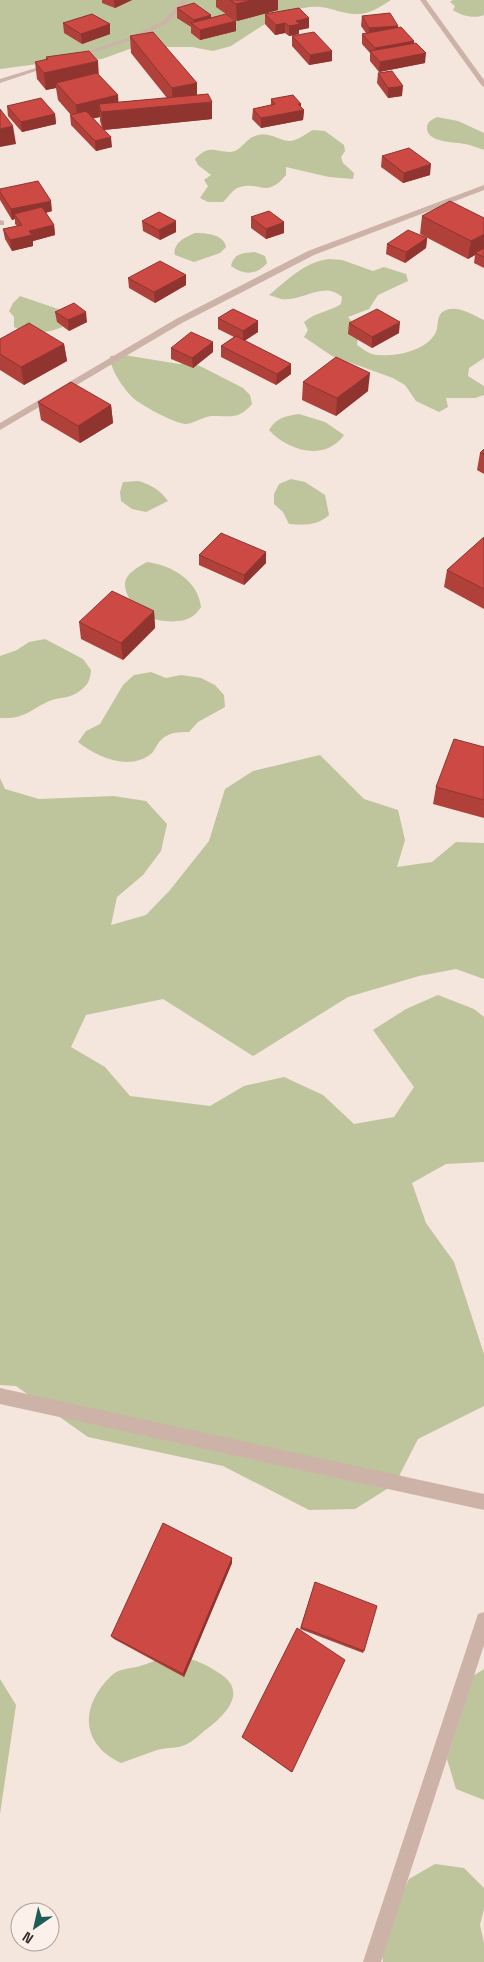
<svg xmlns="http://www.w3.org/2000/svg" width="484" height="1962" font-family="'Space Grotesk',sans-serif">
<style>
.green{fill:#bec49c}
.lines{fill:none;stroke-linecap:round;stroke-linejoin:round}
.lane{fill:#cdb2a8;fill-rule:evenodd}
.street{fill:#cdb2a8;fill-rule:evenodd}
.wall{fill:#af403a;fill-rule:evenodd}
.shaded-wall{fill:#8f342f}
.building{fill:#cc4a43;stroke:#8f342f}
</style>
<rect width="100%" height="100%" fill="#f4e5dd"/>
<!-- green -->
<path class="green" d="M0,0H391C380,7 369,15 355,14C344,14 332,8 320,7C307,5 274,14 265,24L231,46L213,51L192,47H135L102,59L60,61L0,69Z
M453,0H484V15C474,19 462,16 453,10L455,6L450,2Z
M437,117L458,121L484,133V150C478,148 471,145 465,144C456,142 427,143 427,128C427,121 432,120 437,117Z
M313,130L325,131L344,145L345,151L341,157L343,163L354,173L353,179L329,177L286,167V175C266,199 261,181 240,187C232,189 229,197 223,202H208L200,198L208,186L204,180L211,175L198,165L195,159C210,144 214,152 230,152C242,151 245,139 255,136C270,131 277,140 289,141C298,141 305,134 313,130Z
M195,233C205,233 224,234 226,247L220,253L194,262L175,255C172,244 185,237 195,233Z
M255,252L265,256L267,263C256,276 243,275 231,266C234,253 243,253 255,252Z
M329,259L342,260L373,271L384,267L406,274L408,281L378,295L369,309L348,317L359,330L357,345C363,349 370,355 378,355C396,357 428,350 436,332C439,325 436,315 444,311C456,304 473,315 484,320V358L469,368L468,376L484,386V395L475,398H446L448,407L439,412L416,401L405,385L393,378L332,356L304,337L308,330L304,322C316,312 329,312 341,304L342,297C323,280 303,302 281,299C277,298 273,296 269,295C288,280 304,262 329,259Z
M20,296L61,310L70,323C54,333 30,336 14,327V317L9,311L13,303Z
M124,355L179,364L192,363L202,367L243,388L250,395L252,404C238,421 229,415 211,416C202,417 193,424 185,424C174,423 138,404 131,396C122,386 110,369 110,356Z
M299,414L325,422L344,435C325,462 288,451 269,430C276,418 285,416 299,414Z
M291,479L305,482L325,495L329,515C317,526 305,525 289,524L283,512L274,504V494L279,484Z
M138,481C152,485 160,490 168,501L146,512L132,509L121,501L120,492L123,482Z
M147,562C171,565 198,580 201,607C199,610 196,614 193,616C182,624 160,622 148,617C136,611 121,592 126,579C130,571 140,566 147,562Z
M45,639L83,659L91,670C90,679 89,684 81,690C72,698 62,697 52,700C29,709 28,719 0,718V656L17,650L29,642Z
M151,672L166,678L181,675L201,678L215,685L224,695L225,707L198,722L189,732C178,732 169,732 161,740C157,744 155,750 152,753C130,772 97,757 78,742L86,731L100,724L123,685L134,675Z
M320,755L364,799L398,810L405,840L397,867L432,862L456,842L484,843V979L456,969L419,976L348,997L253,1056L163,999L86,1015L71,1047L105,1067L130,1096L210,1106L244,1086L284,1077L323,1095L354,1124L394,1117L414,1087L373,1030L406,1009L438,995L474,1009L484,1017V1162L446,1164L412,1183L426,1223L454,1262L484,1354V1406L418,1439L395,1484L355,1509L309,1510L223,1466L88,1437L16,1386L0,1385V778L5,789L39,799L113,796L146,801L167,824L161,851L143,875L117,897L111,925L146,915L170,890L209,841L225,789L253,771Z
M165,1656C187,1655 205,1663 222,1675C250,1695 219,1720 203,1732C198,1736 193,1741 187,1744C178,1749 168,1747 157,1750C145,1754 133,1759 121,1763C80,1744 80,1706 111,1676C119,1668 130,1669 140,1666C149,1664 157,1659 165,1656Z
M484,1669V1800L456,1789L447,1759L473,1676Z
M0,1679L16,1705L0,1814Z
M435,1864L464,1868L484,1888V1909L480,1925L484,1943V1962H383L380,1939L409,1879Z"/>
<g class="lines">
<!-- lane -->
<path class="lane" d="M0,220L4,221V225H0Z"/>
<!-- street -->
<path class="street" d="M182,0H189L167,23L132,40L76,58L71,57L128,38L163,21Z
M420,0H426L484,80V87L482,86Z
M49,64L54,65L0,83V79Z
M484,185V190L314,255L182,323L0,430V423L176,319L308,251Z
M0,1388L484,1494V1510L0,1404Z
M484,1612V1645L381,1962H363L476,1620L478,1614Z"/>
</g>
<!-- wall -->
<path class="wall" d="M102,0H132L115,8L102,3Z
M216,0H278V10L237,21L226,14L236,31L200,40L191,33V27L177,18V8L211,18L226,14L216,7Z
M265,14L309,18V28L299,30V34L289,36L285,33L275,35L265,24Z
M362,16L398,26V28L414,41V44L425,63L379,72L370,61V53L362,44V34L366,33L361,26Z
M63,23L110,24V34L82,44L64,33Z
M130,36L197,83V95L212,119L104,130L112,147L96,151L71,125L70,115H71L58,100L56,88L46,90L37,79L35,62L46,60V57L99,76L118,95V102L167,98L131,53ZM100,117V121L102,128L93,118Z
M292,36L332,61L309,65L292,46Z
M378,73L402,96L388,98L377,83Z
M271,99L301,104V107L304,110L303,120L261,128L252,119L253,109L271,105Z
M7,106L55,114L56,124L22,132L8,116Z
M382,156L430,175L403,183L381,167Z
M0,189L52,211L46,213L54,225L55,235L33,241V246L12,251L5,239L3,229L17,226L15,224V219L12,220L0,200Z
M450,201L484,257V268L474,263L475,255L468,259L420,234L422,216Z
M251,217L284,233L266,239L251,228Z
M142,221L176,232L160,240L143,231Z
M427,238L426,248L405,263L386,254L387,244Z
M186,275V285L155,303L129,288L128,278Z
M55,312L87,322L69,331L57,322Z
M218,318L258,321V332L244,341L291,364V374L276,385L221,357V346L234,337L218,329Z
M349,323L399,333L372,348L348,334Z
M0,339L64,344L67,361L24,385L0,370Z
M213,342V352L193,368L171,359V348Z
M303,382L368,391L336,416L302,400Z
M38,402L111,405L113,423L80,443L41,420Z
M484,449V474L477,470L480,453Z
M484,537V609L444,587L447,570Z
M266,552V563L244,585L199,565V555Z
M154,611L155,628L123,660L81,639L79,622Z
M484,747V818L433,804L436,787Z
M232,1563L184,1677L114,1639L111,1636Z
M315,1582L364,1651L363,1653L300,1629Z
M242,1737L292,1772H291Z"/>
<!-- shaded-wall -->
<path class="shaded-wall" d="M114,0H132L115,8Z
M253,0H278V10L237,21L236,4Z
M211,15V25H194V20Z
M309,18V28L299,30V34L289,36V26L296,21Z
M236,21V31L200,40V30Z
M285,23V33L275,35L276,25Z
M110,24V34L82,44L81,34Z
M398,26L397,35L369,38V28Z
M414,41L413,51L374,55L375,48Z
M332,51V61L309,65L310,55Z
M426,53L425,63L379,72L380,62Z
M98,61L99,78L56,83V88L46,90L44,73Z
M197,83V100L173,105L172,88Z
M403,86L402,96L388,98V88Z
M118,95L119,111L212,102V119L103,130L101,112L99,104L100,117L78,122L76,105Z
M298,104H301V110H304L303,120L261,128V118Z
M55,114L56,124L22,132L21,122Z
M13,126L16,144L0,147V129Z
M111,137L112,147L96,151L95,141Z
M431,164L430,175L403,183L404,173Z
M51,201L52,211L17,219L14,214L15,219L12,220L11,209Z
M176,221V232L160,240L159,230Z
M284,222V233L266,239V229Z
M54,225L55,235L33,241V246L12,251L10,240L29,231Z
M484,234V250L475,253V255L468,259L471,241Z
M427,238L426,248L405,263L406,252Z
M186,275V285L155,303L154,292Z
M86,312L87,322L69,331L68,320Z
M258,321V332L243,342V331Z
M400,322L399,333L372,348V337Z
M213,342V352L193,368L192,358Z
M64,344L67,361L24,385L21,367Z
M291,364V374L276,385L277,374Z
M370,373L368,391L336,416L337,398Z
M111,405L113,423L80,443L78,426Z
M266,552V563L244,585V575Z
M154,611L155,628L123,660L121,643Z
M232,1558V1563L184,1677L183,1674Z"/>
<!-- building -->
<path class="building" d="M230,0H253L236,4Z
M194,3L211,15L194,20L177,8Z
M299,8L309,18L296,21L300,24L289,26L285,23L276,25L265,14Z
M390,13L398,26L369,28L362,16Z
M92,14L110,24L81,34L63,23Z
M226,14L236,21L200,30L191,23Z
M401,27L414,41L375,48L362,34Z
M153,32L197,83L172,88L130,36Z
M314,32L332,51L310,55L292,36Z
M416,43L426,53L380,62L370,51Z
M89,51L98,61L44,73L35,62L48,59L46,57Z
M392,71L403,86L388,88L378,73Z
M97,73L118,95L76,105L56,83Z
M208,94L212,102L101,112L99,104Z
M293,95L301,104H298L304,110L261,118L253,109L275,104L271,99Z
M41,98L55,114L21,122L7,106Z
M0,109L13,126L0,129Z
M86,111L111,137L95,141L70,115Z
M409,148L431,164L404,173L382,156Z
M38,181L51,201L11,209L0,192V189Z
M450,201L484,218V234L471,241L422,216Z
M42,207L54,225L29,231L32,235L10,240L3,229L22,225L14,214Z
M269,211L284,222L266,229L251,217Z
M159,212L176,221L159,230L142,221Z
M408,230L427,238L406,252L387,244Z
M484,248V257L475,253Z
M160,261L186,275L154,292L128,278Z
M74,303L86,312L68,320L55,312Z
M233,309L258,321L243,331L218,318Z
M377,309L400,322L372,337L349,323Z
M29,323L64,344L21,367L0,354V339Z
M191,332L213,342L192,358L171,348Z
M236,336L291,364L277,374L221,346Z
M336,357L370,373L337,398L303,382Z
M71,382L111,405L78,426L38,402Z
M484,449V454L480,453Z
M221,533L266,552L244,575L199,555Z
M484,537V589L447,570Z
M112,591L154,611L121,643L79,622Z
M454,739L484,747V800L436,787Z
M163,1523L232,1558L183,1674L111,1636Z
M315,1582L377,1606L364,1651L301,1627Z
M297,1628L345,1660L292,1772L242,1737Z"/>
<!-- north arrow -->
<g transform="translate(35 1927) rotate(214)"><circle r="24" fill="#fbf0ea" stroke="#ada19d"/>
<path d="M0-4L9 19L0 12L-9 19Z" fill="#1c5d55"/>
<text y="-8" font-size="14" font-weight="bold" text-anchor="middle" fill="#392b29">N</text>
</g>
</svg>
